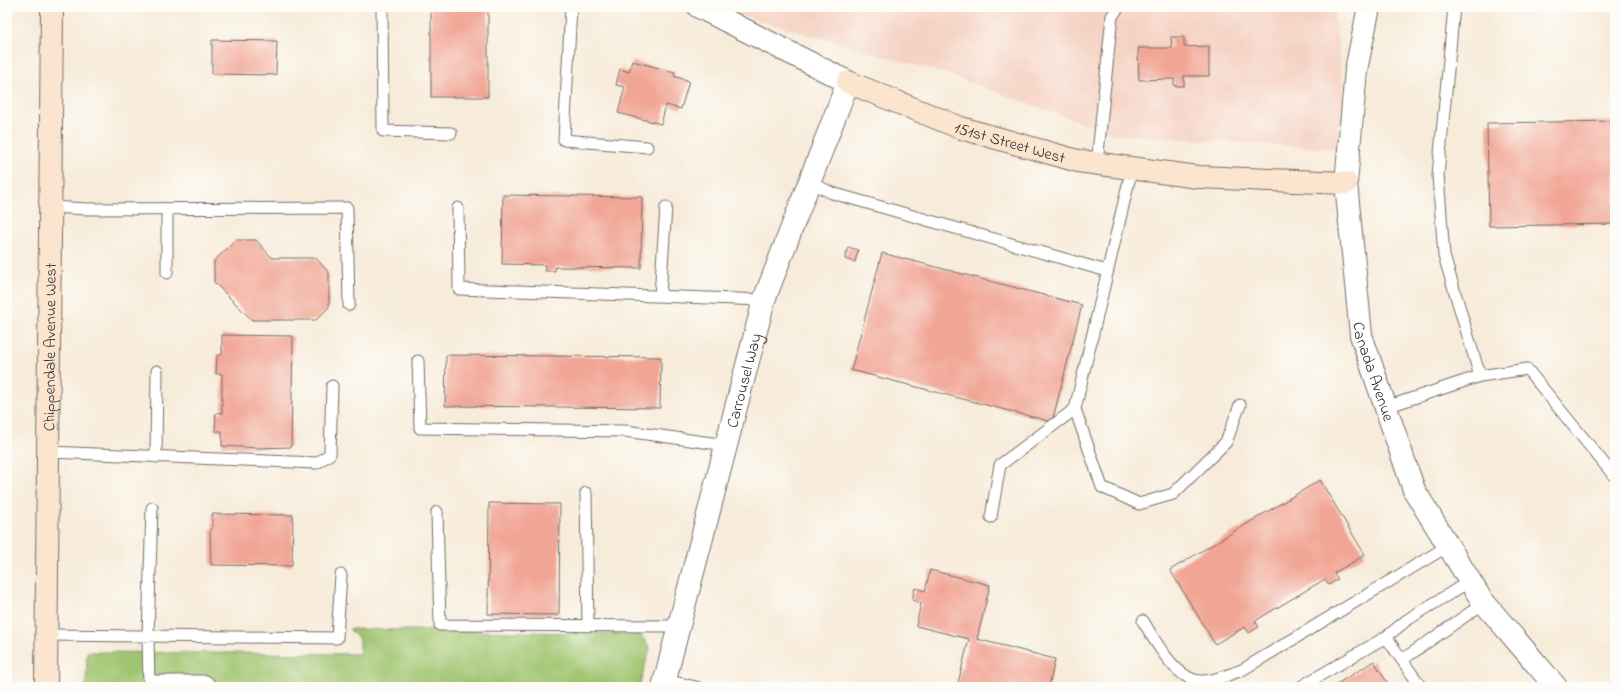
<svg xmlns="http://www.w3.org/2000/svg" width="1622" height="694" font-family="'Indie Flower',sans-serif">
<style>
.built{fill:#f5d2c3}
.green{fill:#a0c570;stroke:#66784e}
.building{fill:#f1a695}
.lines{fill:none;stroke-linecap:round;stroke-linejoin:round}
.lane-casing{stroke:#726e68;stroke-width:13}
.street-casing{stroke:#726e68;stroke-width:24}
.secondary-casing{stroke:#726e68;stroke-width:24}
.lane{stroke:#fff;stroke-width:11}
.street{stroke:#fff;stroke-width:22}
.secondary{stroke:#fce5cf;stroke-width:22}
.labels{text-anchor:middle;stroke-width:3.5;stroke-linejoin:round;paint-order:stroke}
.street-label{font-size:16px;fill:#2b2b2b;stroke:#fdfcf7}
</style>
<rect width="100%" height="100%" fill="#fdfcf7"/>
<filter id="ink" filterUnits="userSpaceOnUse"><feTurbulence type="fractalNoise" baseFrequency=".025" numOctaves="2"/><feDisplacementMap in="SourceGraphic" scale="8" xChannelSelector="R" yChannelSelector="G"/><feConvolveMatrix kernelMatrix="1 2 1 2 8 2 1 2 1" color-interpolation-filters="sRGB"/></filter>
<filter id="wash" filterUnits="userSpaceOnUse"><feTurbulence type="fractalNoise" baseFrequency=".012" numOctaves="4" result="noise"/><feDisplacementMap in="SourceGraphic" scale="16" xChannelSelector="R" yChannelSelector="G"/><feGaussianBlur stdDeviation="0.9" result="paint"/><feColorMatrix in="noise" values="0 0 0 0 0 0 0 0 0 0 0 0 0 0 0 0 0 1.4 0 .05"/><feComposite in="paint" operator="in"/></filter>
<g filter="url(#wash)">
<rect width="100%" height="100%" fill="#f7ebd9"/>
<!-- built -->
<path class="built" d="M713,7H1334L1349,150L1113,134L946,74Z"/>
<!-- green -->
<path class="green" d="M349,629L640,634L650,648L639,687H86L87,652L360,654V640Z"/>
<g id="blocks">
<!-- building -->
<path class="building" d="M431,7H488V97H431Z
M1171,37H1184V47L1209,46V76H1184V86H1174V79L1139,80L1138,48H1172Z
M212,40L277,41L276,75L212,74Z
M632,61L675,72L674,76L689,81L681,109L666,105L661,124L618,113L625,87L616,85L620,69L629,72Z
M1615,121V224L1489,226L1487,123Z
M503,195L642,197L641,268L555,267V271H545V265L502,264Z
M236,240H256L272,258H316L329,273V307L316,320H252L214,282V261Z
M848,247L858,250L855,262L845,259Z
M882,253L1082,305L1052,422L851,370Z
M222,335L293,336L291,447L259,448L222,446V431H215L216,413H222V374H216L217,355H222Z
M446,355L661,357L660,408L445,406Z
M1320,480L1365,555L1334,573L1338,579L1329,585L1325,579L1255,621L1259,627L1249,633L1245,627L1215,644L1170,570Z
M489,503L560,504L559,615L488,614Z
M212,514L293,515L292,566L211,565L210,529H212Z
M930,570L990,585L977,639L1055,659L1049,687H957L969,639L916,626L921,603L912,600L915,588L925,591Z
M1374,661L1390,687H1332Z"/>
</g>
</g>
<g filter="url(#ink)">
<use href="#blocks" fill-opacity="0" stroke="#726e68" stroke-width="1"/>
<g class="lines">
<!-- lane casing -->
<g class="lane-casing">
<path id="lane" d="M382,7L383,131L451,133
M571,7L564,140L647,147
M1097,163L1112,16L1119,7
M1132,168L1075,409L1102,487L1139,504L1173,494L1226,442L1240,405
M809,182L832,193L1107,271
M50,207L89,209L347,208L349,305
M458,208L459,289L764,300
M167,209V273
M660,296L666,207
M418,361L420,428L625,431L726,445
M1480,376L1527,369L1615,477
M1386,407L1480,376L1444,256L1438,175L1454,7
M48,452L317,463L330,454L332,386
M156,457L157,371
M586,493L588,626
M437,512L440,625L679,626
M991,517L1000,465L1075,409
M1143,621C1155,640 1176,682 1203,681C1216,681 1230,674 1242,670L1448,546
M46,635L337,638L341,575
M1386,637L1421,687
M1402,660L1484,603
M665,680L696,687
M149,681H206L212,687
M149,687L148,636L152,508
M1300,687L1386,637L1407,620L1470,581"/>
</g>
<!-- street casing -->
<g class="street-casing">
<g id="street">
<path id="s1" d="M1369,7L1356,70L1346,183L1361,335L1414,490L1481,599L1556,687"/>
<path id="s2" d="M663,687L764,300L848,82L699,7"/>
</g>
</g>
<!-- secondary casing -->
<g class="secondary-casing">
<g id="secondary">
<path id="s3" d="M848,82L961,128L1078,161L1198,177L1346,183"/>
<path id="s4" d="M46,687L52,7"/>
</g>
</g>
<!-- lane -->
<use href="#lane" class="lane"/>
<!-- street -->
<use href="#street" class="street"/>
<!-- secondary -->
<use href="#secondary" class="secondary"/>
</g>
</g>
<g class="labels">
<!-- street labels -->
<g class="street-label">
<text dy="6" stroke="none"><textPath href="#s3" startOffset="173">151st Street West</textPath></text>
<text dy="6" stroke="none"><textPath href="#s4" startOffset="340">Chippendale Avenue West</textPath></text>
<text dy="6" stroke="none"><textPath href="#s1" startOffset="369">Canada Avenue</textPath></text>
<text dy="6" stroke="none"><textPath href="#s2" startOffset="317">Carrousel Way</textPath></text>
</g>
</g>
<!-- margin -->
<rect width="1622" height="694" fill="none" stroke="#fdfcf7" stroke-width="24"/>
</svg>
